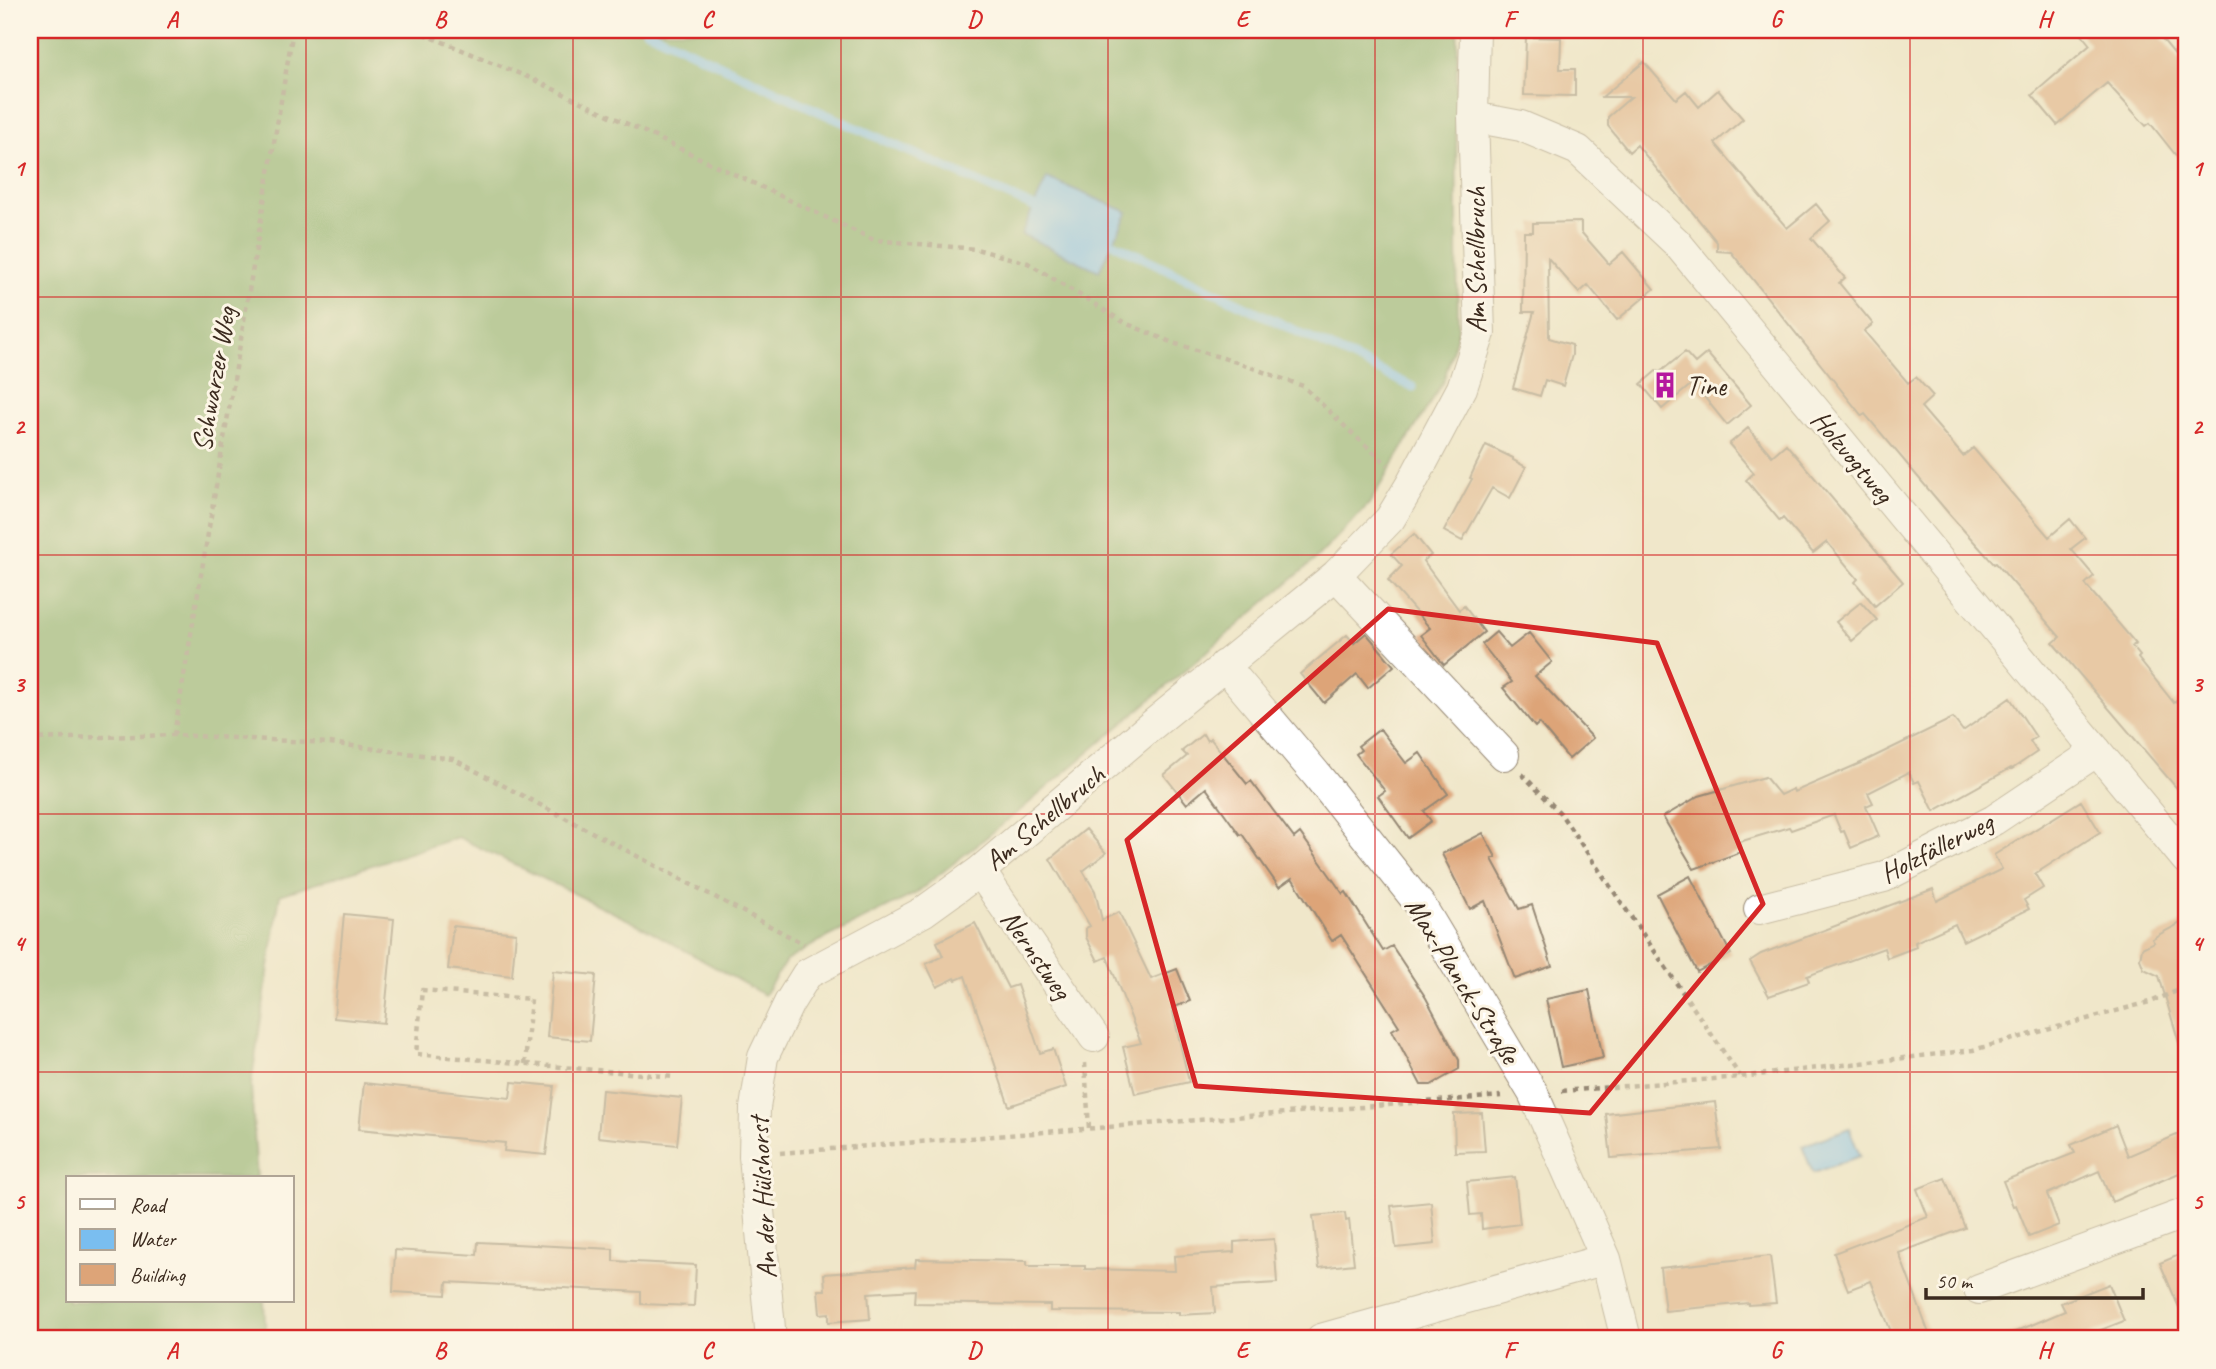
<svg xmlns="http://www.w3.org/2000/svg" width="2216" height="1369" font-family="Caveat,sans-serif">
<style>
.forest{fill:#7ba962;stroke:#5b6a40;stroke-width:2}
.water{fill:#7abef0;stroke:#5a7487;stroke-width:2}
.lines{fill:none;stroke-linecap:round;stroke-linejoin:round}
.stream{stroke:#7abef0;stroke-width:9}
.building{fill:#dda478}
.minor-casing{stroke:#968874;stroke-width:32}
.path{stroke:#968874;stroke-width:4.5;stroke-dasharray:5 5;stroke-linecap:butt}
.minor{stroke:#fff;stroke-width:30}
.marked{fill:none;stroke:#d62828;stroke-width:5;stroke-linejoin:round}
.grid{fill:none;stroke:#d62828;stroke-width:2;stroke-opacity:0.55}
.labels{text-anchor:middle;stroke-width:6;stroke-linejoin:round;paint-order:stroke}
.street-label{font-size:28px;fill:#3b2a1e;stroke:#fcf5e5}
.poi-label{font-size:28px;fill:#3b2a1e;stroke:#fcf5e5;text-anchor:start}
.neatline{fill:none;stroke:#d62828;stroke-width:2.5}
.grid-label{font-size:23px;text-anchor:middle;font-weight:bold;fill:#d62828}
</style>
<rect width="100%" height="100%" fill="#fcf5e5"/>
<filter id="ink" filterUnits="userSpaceOnUse"><feTurbulence type="fractalNoise" baseFrequency=".0143" numOctaves="2"/><feDisplacementMap in="SourceGraphic" scale="14" xChannelSelector="R" yChannelSelector="G"/><feConvolveMatrix kernelMatrix="1 2 1 2 8 2 1 2 1" color-interpolation-filters="sRGB"/></filter>
<filter id="wash" filterUnits="userSpaceOnUse"><feTurbulence type="fractalNoise" baseFrequency=".00686" numOctaves="4" result="noise"/><feDisplacementMap in="SourceGraphic" scale="28" xChannelSelector="R" yChannelSelector="G"/><feGaussianBlur stdDeviation="1.57" result="paint"/><feColorMatrix in="noise" values="0 0 0 0 0 0 0 0 0 0 0 0 0 0 0 0 0 1.4 0 .05"/><feComposite in="paint" operator="in"/></filter>
<g filter="url(#wash)">
<rect width="100%" height="100%" fill="#f0e7ca"/>
<!-- forest -->
<path class="forest" d="M30,30H1458L1456,104L1458,331L1444,380L1369,504L1316,559L1023,808L915,894L820,941L786,961L764,995L645,928L458,837L280,895L251,1085L257,1178H68V1301H264L266,1339H30Z"/>
<!-- water -->
<path class="water" d="M1047,178L1128,212L1099,271L1021,234Z
M1849,1128L1860,1156L1813,1173L1802,1146Z"/>
<g class="lines">
<!-- stream -->
<path class="stream" d="M646,30L816,110L1034,207
M1113,243L1413,387"/>
</g>
<g id="blocks">
<!-- building -->
<path class="building" d="M2078,30H2155L2186,68V168L2150,123L2146,126L2107,83L2057,125L2032,95L2090,45Z
M1526,37L1561,38L1560,69H1575V96L1524,95Z
M1644,62L1676,99L1686,91L1699,107L1718,90L1743,119L1715,143L1787,228L1816,204L1830,221L1811,238L1845,278L1839,283L1873,324L1864,331L1908,383L1916,377L1933,396L1921,407L1963,456L1973,448L2049,537L2070,519L2085,538L2071,549L2094,576L2085,584L2136,644L2132,646L2140,656L2138,658L2174,703L2186,693V799L2053,643L2060,637L1996,563L1994,564L1950,515L1865,414L1862,416L1731,252L1717,251V242L1637,145L1629,152L1608,126V117L1631,97H1602Z
M1581,222V232L1609,264L1623,252L1654,289L1617,320L1588,285L1579,293L1548,258L1549,338L1572,345V355L1563,386L1545,380L1540,396L1513,388L1534,312H1523L1524,232H1533V223Z
M1685,352L1695,363L1707,353L1751,405L1727,425L1693,383L1662,409L1641,384L1656,371L1660,372Z
M1748,428L1772,456L1786,444L1903,582L1875,606L1855,582L1858,579L1827,542L1813,553L1783,518L1780,521L1746,480L1754,473L1729,444Z
M1486,445L1513,458V460L1526,467L1510,498L1492,488L1462,541L1444,531L1472,479L1470,478L1475,467Z
M1414,534L1431,555L1423,561L1459,610L1464,606L1484,632L1444,665L1421,635L1430,628L1388,580L1402,566L1391,554Z
M1861,602L1877,620L1852,641L1836,622Z
M1496,632L1510,648L1529,633L1552,662L1535,676L1593,738L1569,759L1539,723L1535,727L1503,688L1512,682L1482,644Z
M1366,633L1394,666L1368,688L1357,674L1324,703L1300,674L1347,635L1354,643Z
M2010,698L2036,737L2030,741L2037,752L2012,769L2011,768L1934,811L1919,781L1914,783L1909,772L1868,793L1873,803L1866,806L1879,836L1851,848L1844,831L1841,832L1834,815L1791,830L1789,827L1739,842L1741,852L1694,869L1663,817L1699,796L1765,777L1780,795L1793,789L1794,792L1863,762L1953,718L1963,731Z
M1380,729L1406,763L1420,753L1448,794L1424,811L1431,821L1408,838L1378,796L1385,791L1356,754L1361,750L1358,746Z
M1203,734L1207,741L1210,738L1247,784L1251,781L1294,838L1300,833L1343,894L1346,892L1383,951L1392,946L1426,998L1459,1060V1069L1431,1085H1421L1392,1030L1399,1026L1341,935L1332,941L1292,878L1279,887L1242,834L1240,835L1206,788L1187,804L1164,775L1187,756L1182,751Z
M2081,801L2100,832L2035,874L2043,888L2024,900L2029,909L1963,941L1955,924L1915,942L1916,947L1887,958L1884,948L1807,976L1809,982L1769,996L1750,961L1761,954L1933,889L1937,901L2002,869L1994,855Z
M1086,829L1106,853L1083,871L1095,891L1102,920L1119,912L1151,979L1177,969L1190,1001L1172,1008L1189,1082L1135,1094L1123,1047L1141,1043L1107,957L1098,961L1086,937V928L1090,926L1050,859Z
M1483,833L1496,857L1492,859L1519,909L1532,905L1552,966L1515,979L1485,901L1470,909L1442,854Z
M1690,876L1731,954L1697,972L1657,894Z
M344,914L394,919L384,1023L334,1018Z
M2186,920V1045L2180,1046L2159,976L2144,969L2140,959L2142,948L2154,942L2152,939L2158,935Z
M975,923L1008,988L1017,985L1040,1053L1053,1049L1066,1087L1009,1106L965,976L956,980L955,978L937,987L926,964L943,956L937,942Z
M453,926L516,933L512,976L448,969Z
M553,971L596,975L590,1041L547,1037Z
M1589,990L1603,1058L1561,1067L1546,999Z
M512,1082L554,1086L546,1155L504,1151L505,1143L359,1129L364,1083L510,1098Z
M602,1090L682,1098L677,1145L598,1137Z
M1715,1102L1721,1149L1611,1158L1606,1114Z
M1482,1113L1485,1151L1455,1152L1454,1114Z
M2116,1125L2128,1156L2186,1131V1170L2112,1202L2099,1171L2047,1194L2059,1225L2029,1237L2016,1205L2013,1206L2003,1181L2075,1153L2071,1145Z
M1515,1177L1520,1224L1482,1229L1481,1214L1470,1215L1467,1182Z
M1945,1178L1965,1228L1899,1253L1931,1339H1894L1871,1281L1848,1290L1834,1253L1928,1217L1917,1189Z
M1431,1202L1435,1244L1396,1248L1391,1206Z
M1345,1213L1346,1221L1349,1220L1354,1264L1319,1268L1313,1216Z
M1274,1239L1277,1283L1213,1287L1215,1313L1179,1315V1312L1050,1311V1305L914,1303L915,1290L868,1293L870,1319L829,1322V1313L820,1314L818,1290H825L824,1274L915,1267L916,1259L1027,1261V1266H1085V1269L1175,1271L1174,1256L1234,1252V1242Z
M478,1242L613,1249V1261L696,1265L694,1306L641,1304V1292L447,1282L446,1295L393,1292L395,1250L477,1255Z
M2186,1252V1324L2160,1263Z
M1770,1256L1776,1303L1748,1305V1303L1665,1311L1660,1268Z
M2109,1284L2124,1321L2078,1339H1998L2065,1311L2061,1303Z"/>
</g>
</g>
<g filter="url(#ink)">
<use href="#blocks" fill-opacity="0" stroke="#968874" stroke-width="2"/>
<g class="lines">
<!-- minor casing -->
<g class="minor-casing">
<path id="minor" d="M1473,117L1521,126L1578,150L1677,243L2186,859
M1336,575L1504,755
M1224,665L1316,774L1421,906L1533,1093L1606,1259L1626,1339
M980,871L1094,1037
M1759,909L1884,877L1994,820L2097,751
M1979,1289L2186,1213
M771,1339L754,1156L755,1108L763,1057L789,1003L807,974L923,912L980,871L1146,730L1336,575L1390,519L1411,484L1462,388L1480,333L1473,117L1475,30
M1321,1339L1606,1259"/>
</g>
<!-- path -->
<path class="path" d="M414,30L530,78L874,240L976,249L1028,263L1125,323L1173,343L1233,361L1303,386L1355,436L1388,465
M174,735L293,30
M30,739L174,735L330,743L453,759L804,944
M1522,774L1560,813L1740,1076
M1085,1063L1089,1129
M525,1064L531,999L422,990L416,1054L674,1077
M1562,1091L1740,1077L1973,1050L2153,1001L2186,987
M780,1153L1501,1096"/>
<!-- minor -->
<use href="#minor" class="minor"/>
</g>
</g>
<!-- marked area -->
<path d="M0 0H2216V1369H0ZM1388,609L1657,643L1763,904L1590,1113L1196,1086L1127,840Z" fill="#f0e7ca" fill-opacity=".55" fill-rule="evenodd"/>
<path class="marked" d="M1388,609L1657,643L1763,904L1590,1113L1196,1086L1127,840Z"/>
<!-- grid -->
<path class="grid" d="M306,30V1339M573,30V1339M841,30V1339M1108,30V1339M1375,30V1339M1643,30V1339M1910,30V1339M30,297H2186M30,555H2186M30,814H2186M30,1072H2186"/>
<!-- icons -->
<defs>
<g id="building-bare" transform="scale(2.1)"><path d="M-4-6H4V6H1V3H-1V6H-4ZM-2.5-4.3h1.7v1.8h-1.7ZM.8-4.3h1.7v1.8H.8ZM-2.5-1h1.7V.8h-1.7ZM.8-1h1.7V.8H.8Z" fill="#b5179e" stroke="#fcf5e5" stroke-width="2.5" paint-order="stroke"/></g>
</defs>
<g fill-rule="evenodd">
<use href="#building-bare" x="1665" y="385"/>
</g>
<g class="labels">
<!-- street labels -->
<g class="street-label">
<text transform="translate(1475 260) rotate(-90)" y="10">Am Schellbruch</text>
<text transform="translate(213 379) rotate(-80)" y="10">Schwarzer Weg</text>
<text transform="translate(1853 456) rotate(50)" y="10">Holzvogtweg</text>
<text transform="translate(1044 817) rotate(-40)" y="10">Am Schellbruch</text>
<text transform="translate(1936 847) rotate(-27)" y="10">Holzfällerweg</text>
<text transform="translate(1037 954) rotate(55)" y="10">Nernstweg</text>
<text transform="translate(1463 980) rotate(58)" y="10">Max-Planck-Straße</text>
<text transform="translate(762 1198) rotate(-93)" y="10">An der Hülshorst</text>
</g>
<!-- poi labels -->
<g class="poi-label">
<text x="1686" y="395">Tine</text>
</g>
</g>
<!-- margin -->
<rect width="2216" height="1369" fill="none" stroke="#fcf5e5" stroke-width="77"/>
<!-- legend -->
<rect x="66" y="1176" width="228" height="126" fill="#fcf5e5" stroke="#afa495" stroke-width="2"/>
<rect x="80" y="1199" width="35" height="10" fill="#ffffff" stroke="#afa495" stroke-width="2"/>
<text x="130" y="1212" font-size="21" fill="#3b2a1e">Road</text>
<rect x="80" y="1229" width="35" height="21" fill="#7abef0" stroke="#afa495" stroke-width="2"/>
<text x="130" y="1246" font-size="21" fill="#3b2a1e">Water</text>
<rect x="80" y="1264" width="35" height="21" fill="#dda478" stroke="#afa495" stroke-width="2"/>
<text x="130" y="1282" font-size="21" fill="#3b2a1e">Building</text>
<!-- scale -->
<path d="M1926 1288v10h217v-10" fill="none" stroke="#3b2a1e" stroke-width="3.5"/>
<text x="1936" y="1288" font-size="21" fill="#3b2a1e" stroke="#fcf5e5" stroke-width="5" paint-order="stroke">50 m</text>
<rect x="38" y="38" width="2140" height="1292" class="neatline"/>
<g class="grid-label">
<text x="172" y="27">A</text>
<text x="440" y="27">B</text>
<text x="707" y="27">C</text>
<text x="974" y="27">D</text>
<text x="1242" y="27">E</text>
<text x="1509" y="27">F</text>
<text x="1776" y="27">G</text>
<text x="2044" y="27">H</text>
<text x="19" y="176">1</text>
<text x="2197" y="176">1</text>
<text x="19" y="434">2</text>
<text x="2197" y="434">2</text>
<text x="19" y="692">3</text>
<text x="2197" y="692">3</text>
<text x="19" y="951">4</text>
<text x="2197" y="951">4</text>
<text x="19" y="1209">5</text>
<text x="2197" y="1209">5</text>
<text x="172" y="1358">A</text>
<text x="440" y="1358">B</text>
<text x="707" y="1358">C</text>
<text x="974" y="1358">D</text>
<text x="1242" y="1358">E</text>
<text x="1509" y="1358">F</text>
<text x="1776" y="1358">G</text>
<text x="2044" y="1358">H</text>
</g>
</svg>
